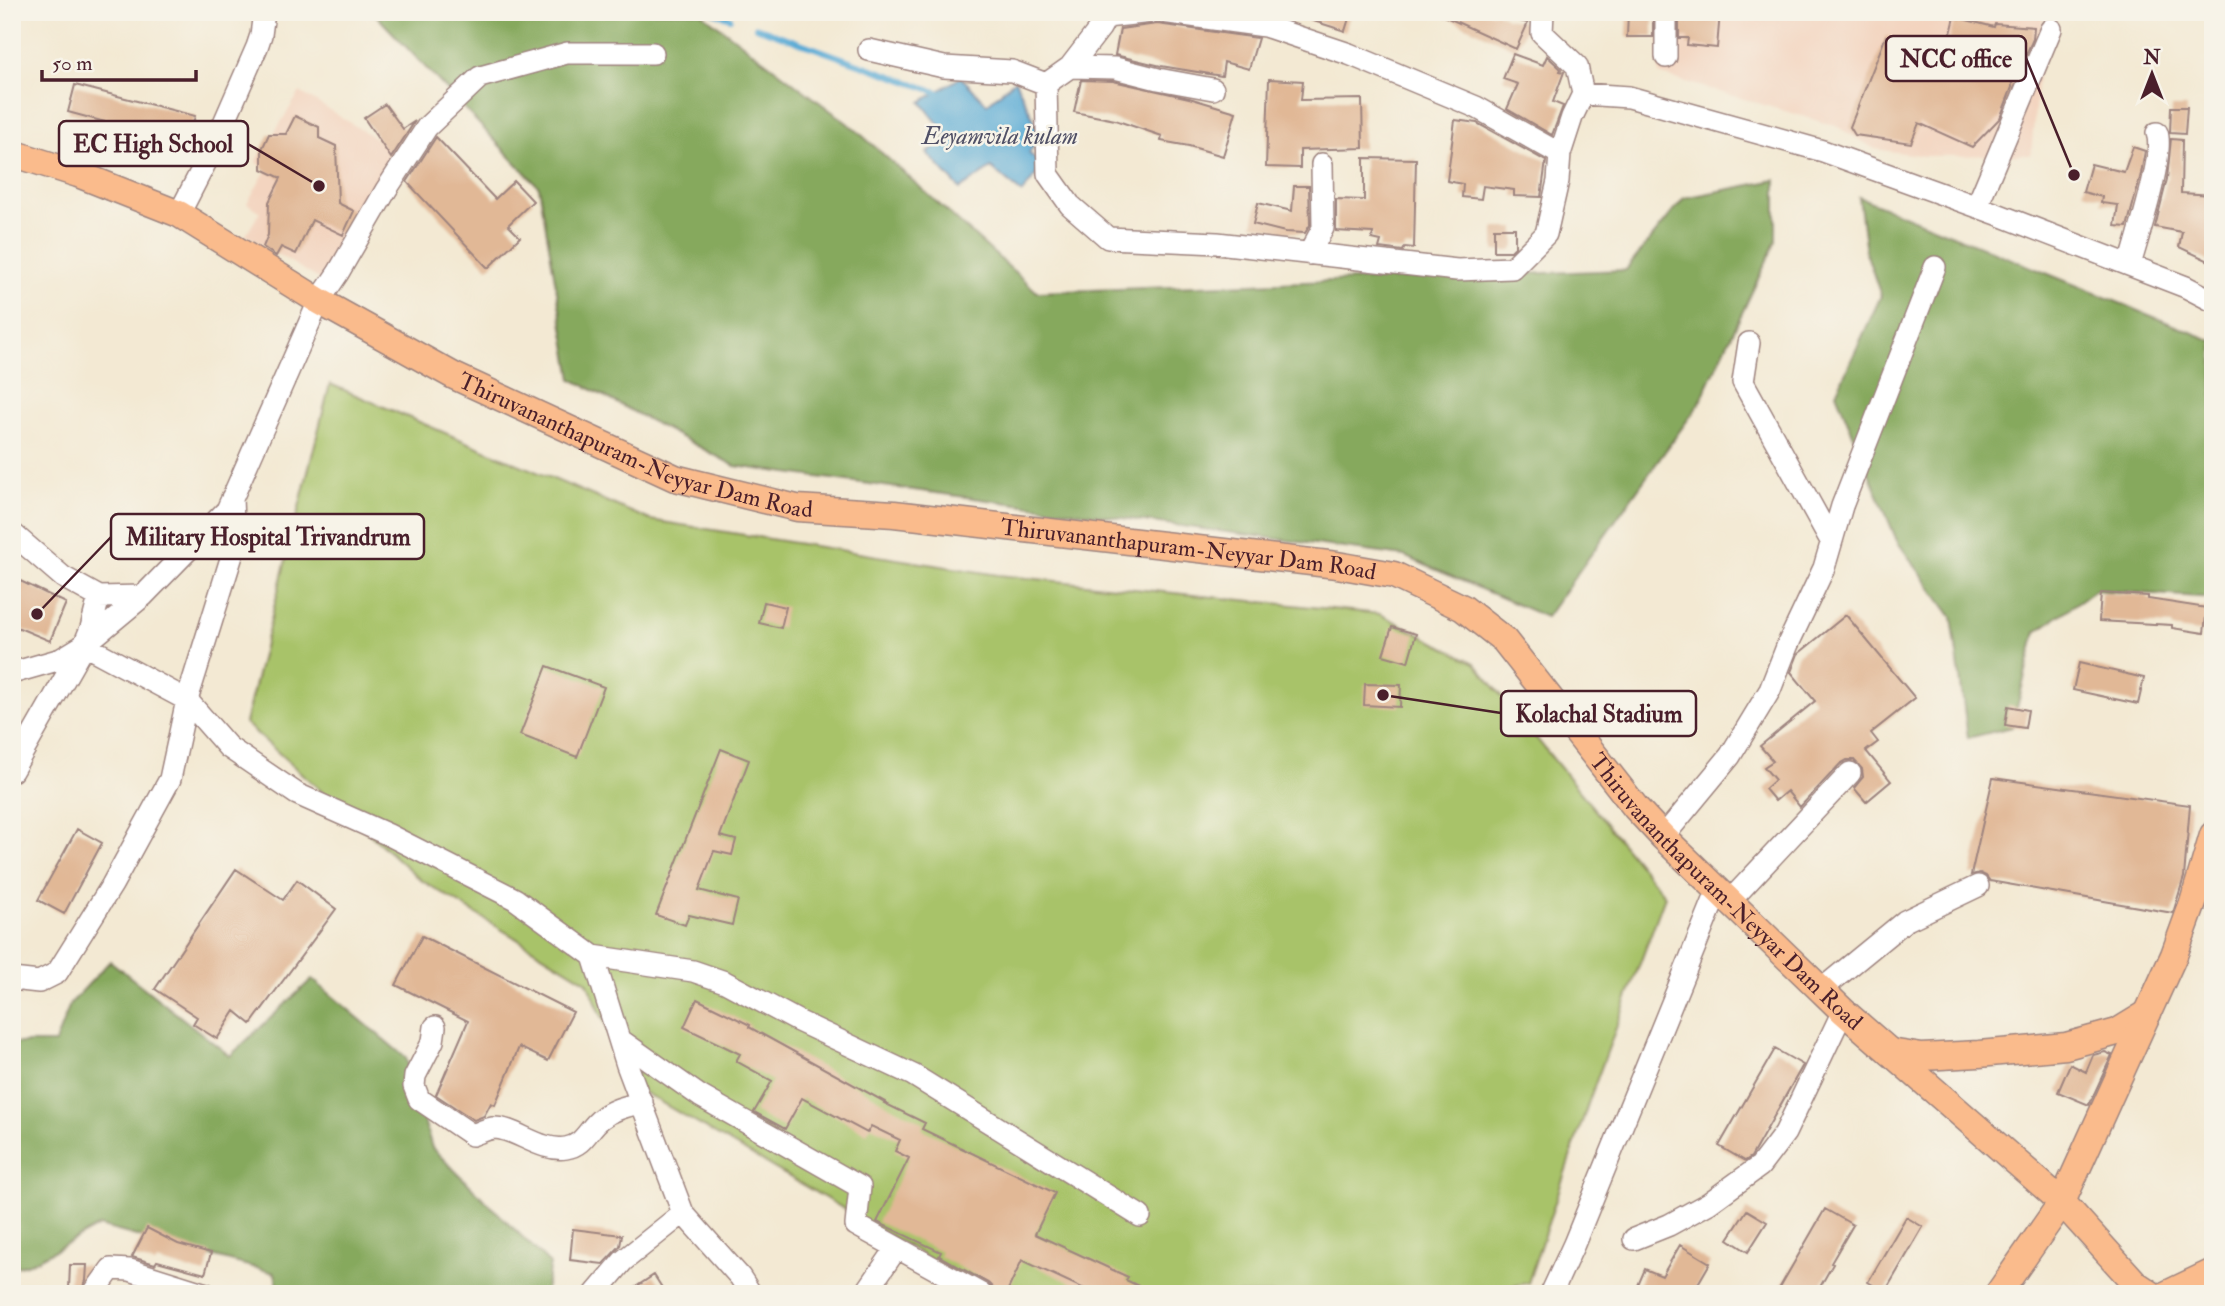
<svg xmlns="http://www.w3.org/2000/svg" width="2225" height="1306" font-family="'IM FELL Double Pica',serif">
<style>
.built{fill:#f3d4bf}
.green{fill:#a8c369;stroke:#79714a;stroke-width:2}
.forest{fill:#86a95d;stroke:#686444;stroke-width:2}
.water{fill:#5aabd5;stroke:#526580;stroke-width:2}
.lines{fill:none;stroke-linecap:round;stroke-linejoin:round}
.stream{stroke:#5aabd5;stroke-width:6}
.building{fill:#e1b896}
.minor-casing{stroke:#9e847f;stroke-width:24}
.major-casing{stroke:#9e847f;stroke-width:29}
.minor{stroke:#fff;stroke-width:21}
.major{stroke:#fabb8c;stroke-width:26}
.labels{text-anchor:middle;stroke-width:5;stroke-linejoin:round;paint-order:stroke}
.street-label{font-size:23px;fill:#4a1f2b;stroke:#f7f3e8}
.water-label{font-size:24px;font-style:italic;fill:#505066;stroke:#f7f3e8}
.leader{fill:none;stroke:#4a1f2b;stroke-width:2.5}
.callout-dot{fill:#4a1f2b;stroke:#f7f3e8;stroke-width:2.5}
.callout{fill:#f7f3e8;stroke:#4a1f2b;stroke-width:2.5}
.callout-label{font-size:24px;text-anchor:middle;font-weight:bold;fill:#4a1f2b}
</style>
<rect width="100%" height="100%" fill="#f7f3e8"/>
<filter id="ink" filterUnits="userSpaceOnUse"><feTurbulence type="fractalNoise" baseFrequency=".0143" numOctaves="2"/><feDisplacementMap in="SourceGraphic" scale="14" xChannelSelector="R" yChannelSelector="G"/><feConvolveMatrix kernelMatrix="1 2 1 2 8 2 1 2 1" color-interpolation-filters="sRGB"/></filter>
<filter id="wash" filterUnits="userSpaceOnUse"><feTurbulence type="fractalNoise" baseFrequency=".00686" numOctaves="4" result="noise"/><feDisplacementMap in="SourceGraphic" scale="28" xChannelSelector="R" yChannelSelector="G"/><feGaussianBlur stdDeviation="1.57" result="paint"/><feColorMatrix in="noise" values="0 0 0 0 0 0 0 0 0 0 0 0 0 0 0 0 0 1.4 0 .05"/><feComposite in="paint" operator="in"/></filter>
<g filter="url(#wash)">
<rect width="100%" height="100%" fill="#f3e9d3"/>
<!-- built -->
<path class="built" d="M1657,12H2037L2043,16L2031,155L1925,156L1875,149L1836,126L1659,74Z
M300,92L401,154L322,281L246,235L260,212L247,203L267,169L256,162Z"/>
<!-- green -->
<path class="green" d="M330,384L650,520L998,575L1380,614L1475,663L1665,896L1590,1098L1528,1283L1471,1294H990L633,1086L587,982L421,880L245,723Z"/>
<!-- forest -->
<path class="forest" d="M373,12H700L855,129L1037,292L1626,270L1684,198L1776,180V241L1699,404L1546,617L1404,556L735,466L572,379L539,187Z
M1859,197L2213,341V598L2095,590L2036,632L2012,727L1968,738L1952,617L1897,541L1836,393L1881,296L1866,252Z
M110,961L230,1056L312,979L406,1058L432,1148L550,1264L545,1294H279L275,1273L99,1226L33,1262L12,1268V1043H55L70,1004Z"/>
<!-- water -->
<path class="water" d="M961,77L987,104L1015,80L1041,135L1029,153L1043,166L1022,193L991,168L960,189L927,153L948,136L921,102Z"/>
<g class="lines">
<!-- stream -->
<path class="stream" d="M714,12L730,18
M756,27L945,95"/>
</g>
<g id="blocks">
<!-- building -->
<path class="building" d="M1299,12H1351L1345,31L1298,16Z
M1435,12H1497L1507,18L1528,23L1516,49Z
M1628,12L1653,13V37H1627Z
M1691,12H1720L1717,48L1687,45L1688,38H1679V14H1690Z
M1955,17L1994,27L1995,24L2034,27L2033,39L2024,59L2011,58L2012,87L2000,118L1972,147L1919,123L1911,143L1855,135L1850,127L1886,36L1915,44L1947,50Z
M1157,24L1258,38L1249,69L1224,62L1222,76L1161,66L1115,55L1120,29Z
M1513,54L1543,65L1547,56L1561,69L1560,71L1564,72L1553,102L1563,106L1552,135L1507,109L1518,84L1503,79Z
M1269,79L1303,81L1301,100L1362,99L1363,148L1300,150V168L1266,167Z
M1081,80L1113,81L1189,98L1236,112L1223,156L1189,146L1161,141L1162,136L1115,120L1074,112Z
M75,85L195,116L188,144L138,131L134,145L112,138L116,125L68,112Z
M385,104L403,129L415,121L391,158L364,118Z
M2171,107H2187L2185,134L2170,133Z
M295,116L319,127V138L336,146L338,203L354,211L343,235L312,220L296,254L281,247L276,256L263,247L268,235L269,202L281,178L262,169V149L269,134H286Z
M1455,120L1477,123L1546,161L1541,197L1514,196V190L1483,186L1481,199L1462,197L1463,184L1447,181Z
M436,137L495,199L514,181L533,201L508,225L520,237L488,268L407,182Z
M2171,139L2182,140L2181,193L2213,195V263L2179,247L2182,232L2155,227L2167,179Z
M2133,147L2145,151L2141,174L2127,227L2115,226L2118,205L2101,203L2102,197L2083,192L2091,164L2124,172Z
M1364,158L1416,159L1414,248L1405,247L1403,251L1379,248L1381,241L1372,239L1373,233L1336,231V199L1364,200Z
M1294,186H1309L1310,225L1305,233L1285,232L1253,224L1258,203L1292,211Z
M1494,228H1515V247L1511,251H1494Z
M12,577L66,603L50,641L12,625Z
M2101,593L2148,596V599L2207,608L2204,633L2172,628V625L2099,621Z
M764,602L786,607L781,628L759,623Z
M1846,615L1915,698L1871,733L1878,742L1866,751L1891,781L1866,802L1854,788L1863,777L1862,769L1854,760H1847L1840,764L1800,807L1787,791L1775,801L1765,789L1775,780L1764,767L1773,761L1760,746L1815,701L1791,672L1798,654Z
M1392,627L1416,634L1408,662L1383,655Z
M2079,663L2144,678L2138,704L2073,690Z
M547,666L604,687L577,757L520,735Z
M1365,684L1401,685L1400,707L1364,705Z
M2008,706L2028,710L2025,728L2005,725Z
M721,749L749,760L720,836L736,840L732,855L714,851L699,890L738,900L732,925L689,915L685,925L656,915Z
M1993,778L2190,805L2184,877L2173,913L1990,881L1986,876L1980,873L1971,875Z
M77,829L102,843L64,914L38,900Z
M236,869L283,900L297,880L336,909L251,1024L235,1011L217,1039L193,1024L197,1017L155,989Z
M422,936L573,1012L548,1061L519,1047L495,1105L491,1103L484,1116L474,1120L436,1095L468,1021L396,985Z
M697,999L750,1025L749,1027L885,1102L884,1103L925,1123L922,1129L1055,1193L1035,1234L1128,1277L1126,1280L1155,1294H1095L1022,1260L1006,1294H994L993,1288L988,1283L939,1256L941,1252L877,1222L909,1158L895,1151L900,1140L871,1126L867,1133L802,1098L785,1129L754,1112L772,1081L736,1061L740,1054L684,1027Z
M1775,1049L1803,1065L1751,1157L1745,1161L1719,1146Z
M2105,1052L2112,1055L2089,1105L2058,1092L2070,1064L2086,1072L2093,1055Z
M1825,1209L1853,1225L1831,1263L1833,1264L1816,1294H1776Z
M1747,1210L1767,1222L1748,1252L1728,1239Z
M1906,1217L1923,1227L1885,1292L1868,1282Z
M147,1228L178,1244L211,1253L205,1274L157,1261L155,1264L132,1257Z
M573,1229L622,1235L620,1246L603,1264L570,1260Z
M1680,1245L1710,1263L1692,1294H1645L1636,1290L1645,1269L1662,1276Z
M70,1265H87L86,1281L81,1290L69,1289Z
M654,1275L666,1294H625Z"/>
</g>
</g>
<g filter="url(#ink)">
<use href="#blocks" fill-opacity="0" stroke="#9e847f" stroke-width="2"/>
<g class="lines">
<!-- minor casing -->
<g class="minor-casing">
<path id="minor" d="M1109,12L1100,28L1070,67L1046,84L1048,174L1070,205L1108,238L1217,243L1457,270L1512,268L1546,234L1558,181L1560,154L1572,117L1583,94L1629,97L1823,151L1997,214L2186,287L2213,301
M1162,12L1265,26L1349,54L1476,107L1560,154
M1543,12L1542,33L1577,66L1583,94
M1106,17L1152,12
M869,50L944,67L1012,71L1046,84
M1666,57V12
M1070,67L1115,68L1158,79L1213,89
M1977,206L2051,29
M179,214L213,148L257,47L261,35L264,12
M1309,254L1323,228L1322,164
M2130,265C2137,240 2165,153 2157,133
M1749,343L1743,382L1831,541
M232,498L234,549L187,700L228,747L297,794L389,835L515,899L593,956L627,1065L683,1213L740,1277L751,1294
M12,533L63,577L99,597L143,596
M12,673L61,659L84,645L143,596L227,510L319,301L338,273L386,190L427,127L480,77L567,53H653
M12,771L84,645L91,628L99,597
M1663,837L1730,756L1770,690L1788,644L1824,568L1842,506L1935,267
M1729,902L1850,773
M593,956L693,971L725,982L798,1021L913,1075L1140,1216
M12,979L39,982L57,973L112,885L170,779L187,700L84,645
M1822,989L1905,921L1978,886
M435,1027L433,1041L415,1076L414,1086L419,1099L472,1135C478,1133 486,1129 493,1128C515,1127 539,1152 566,1148C585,1145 588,1128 602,1118C613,1109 628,1106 642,1102
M619,1039L700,1096L860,1187L856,1225L981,1294
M1634,1239L1669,1225L1709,1203L1760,1166L1785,1133L1843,1011
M93,1294L111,1269L130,1270L206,1294
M595,1294L623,1261L683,1213
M865,1294L896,1249
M1551,1294L1574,1244L1718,890"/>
</g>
<!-- major casing -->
<g class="major-casing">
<g id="major">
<path id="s1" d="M12,153L78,174L179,214L319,301L454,376L675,478L797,508L894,514L1337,565L1394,575L1463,608L1504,640L1636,808L1663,837L1843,1011L2062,1202L2136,1284L2151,1294"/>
<path d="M1890,1052L1922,1057L1979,1054L2066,1046L2117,1032L2148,1013"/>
<path d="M1998,1294L2062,1202L2174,955L2193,903L2213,835"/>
<path d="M2167,1294L2213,1272"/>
</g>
</g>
<!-- minor -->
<use href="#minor" class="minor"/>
<!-- major -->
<use href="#major" class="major"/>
</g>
</g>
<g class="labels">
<!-- street labels -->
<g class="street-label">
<text dy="8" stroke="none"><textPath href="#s1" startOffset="693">Thiruvananthapuram-Neyyar Dam Road</textPath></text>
<text dy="8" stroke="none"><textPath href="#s1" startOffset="1260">Thiruvananthapuram-Neyyar Dam Road</textPath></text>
<text dy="8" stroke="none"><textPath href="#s1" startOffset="1932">Thiruvananthapuram-Neyyar Dam Road</textPath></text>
</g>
<!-- water labels -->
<g class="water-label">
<text x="1000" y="144">Eeyamvila kulam</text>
</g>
</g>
<!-- callouts -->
<path class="leader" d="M2074 175L2026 58M319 186L248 144M37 614L111 537M1383 695L1501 713"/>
<g class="callout-dot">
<circle cx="2074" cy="175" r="7"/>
<circle cx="319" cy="186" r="7"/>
<circle cx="37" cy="614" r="7"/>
<circle cx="1383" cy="695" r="7"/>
</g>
<g class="callout">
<rect x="1886" y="36" width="140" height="45" rx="7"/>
<rect x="59" y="121" width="189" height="45" rx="7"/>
<rect x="111" y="514" width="313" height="45" rx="7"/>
<rect x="1501" y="691" width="195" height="45" rx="7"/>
</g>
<g class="callout-label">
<text x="1956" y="67">NCC office</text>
<text x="153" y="152">EC High School</text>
<text x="268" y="545">Military Hospital Trivandrum</text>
<text x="1599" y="722">Kolachal Stadium</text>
</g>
<!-- margin -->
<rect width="2225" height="1306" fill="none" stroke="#f7f3e8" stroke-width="42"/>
<!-- north arrow -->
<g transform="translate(2152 74)" stroke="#f7f3e8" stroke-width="5" paint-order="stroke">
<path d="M0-5L12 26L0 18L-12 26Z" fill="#4a1f2b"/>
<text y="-10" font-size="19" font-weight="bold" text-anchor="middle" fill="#4a1f2b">N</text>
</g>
<!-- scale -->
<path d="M42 70v10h154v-10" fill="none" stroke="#4a1f2b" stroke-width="3.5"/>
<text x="52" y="70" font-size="21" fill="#4a1f2b" stroke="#f7f3e8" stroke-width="5" paint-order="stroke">50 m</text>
</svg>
